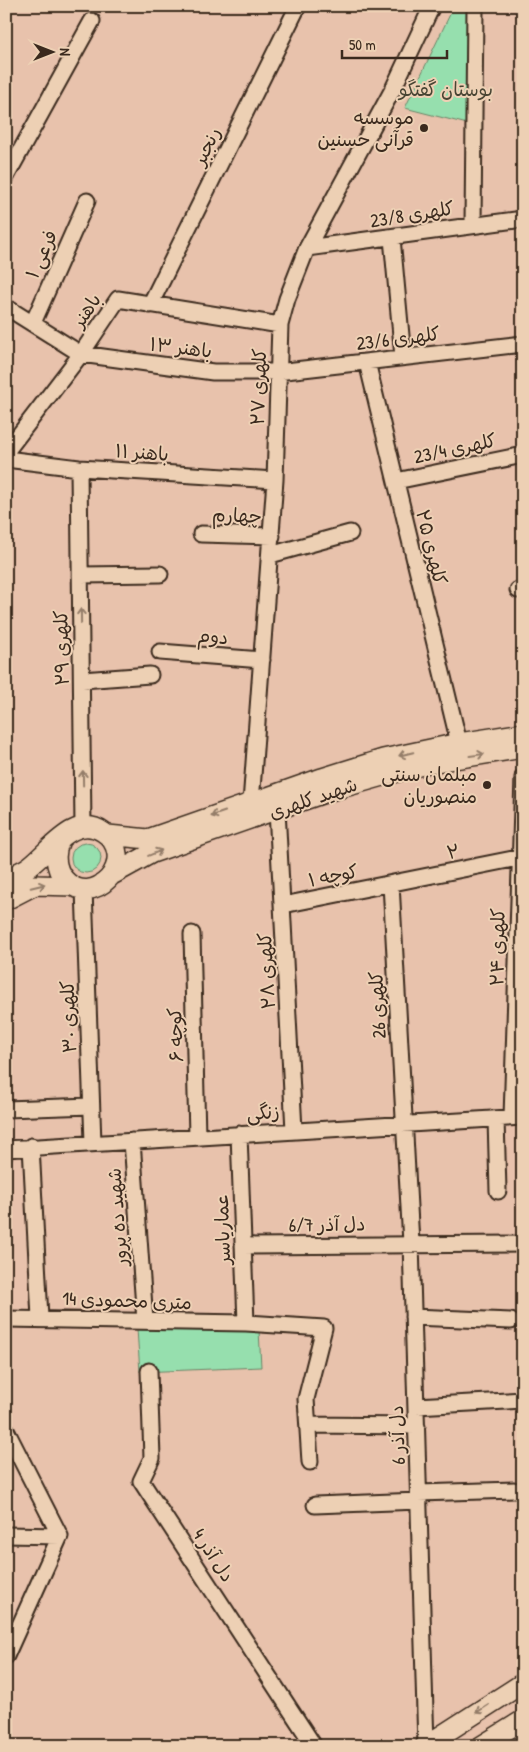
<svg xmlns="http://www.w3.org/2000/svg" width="529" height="1752" font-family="'Patrick Hand','Playpen Sans Arabic',sans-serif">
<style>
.green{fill:#96dfae;stroke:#688466}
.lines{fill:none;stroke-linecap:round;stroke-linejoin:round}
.minor-casing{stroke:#3b2a1e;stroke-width:19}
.major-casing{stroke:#3b2a1e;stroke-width:22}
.minor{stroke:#edd0b4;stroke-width:15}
.major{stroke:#edd0b4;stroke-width:19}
.oneway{stroke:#947d69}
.poi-dot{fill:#3b2a1e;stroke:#edd0b4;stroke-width:2}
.labels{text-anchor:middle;stroke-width:4;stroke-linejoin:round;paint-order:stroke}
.park-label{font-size:19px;fill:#494534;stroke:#edd0b4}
.poi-label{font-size:19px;fill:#3b2a1e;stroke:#edd0b4;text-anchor:end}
.street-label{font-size:19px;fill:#3b2a1e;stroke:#edd0b4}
</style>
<rect width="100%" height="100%" fill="#e8c2ac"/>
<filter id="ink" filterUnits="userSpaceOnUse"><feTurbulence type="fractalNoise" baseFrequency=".02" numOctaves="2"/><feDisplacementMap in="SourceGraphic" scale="10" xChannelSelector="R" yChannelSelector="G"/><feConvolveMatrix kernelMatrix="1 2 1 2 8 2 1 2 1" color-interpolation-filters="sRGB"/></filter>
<g filter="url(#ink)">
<!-- green -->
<path class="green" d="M454,6H475V126L405,108Z
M71 858a15 15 0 1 1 30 0a15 15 0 1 1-30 0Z
M137,1329L259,1330L261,1367L140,1372Z"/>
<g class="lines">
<!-- minor casing -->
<g class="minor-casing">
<path id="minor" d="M6,177L92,21
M473,225L475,6
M392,238L403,357
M307,248L523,219
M150,305L298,6
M6,307L81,354L213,372H277L523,344
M33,323L87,201
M367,362L459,743
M6,452L81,354L118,299L280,325
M6,459L79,468L275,480
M79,468L83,827
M396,481L523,455
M201,534L272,536
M270,555L350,533
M80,575L160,574
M518,590L523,589
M160,652L262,660
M82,680L150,675
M251,803L275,480L280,325L287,299L307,248L393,89L432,6
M277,810L294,1130
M391,884L411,1243L426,1745
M84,889L93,1143
M283,905L523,857
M192,934L197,1136
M6,1109L91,1106
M512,1117L523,777
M496,1119L498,1191
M239,1134L246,1323
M132,1141L145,1321
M31,1146L40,1318
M6,1149L523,1117
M243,1246L523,1244
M413,1317L511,1321
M6,1319L246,1323L324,1328L306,1399L310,1462
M149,1371L152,1458L141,1481L314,1746
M416,1406L523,1400
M308,1425L417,1426
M6,1430L60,1536
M419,1493L514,1490
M315,1505L419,1501
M6,1535L60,1536
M6,1656L60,1536"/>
</g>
<!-- major casing -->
<g class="major-casing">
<path id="major" d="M108,835L148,839L322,778L383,759L459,743L523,733
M112,875L152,853L327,792L429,763L523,748
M6,879C13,875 21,872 27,868C49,853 74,812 103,832C111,837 116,845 117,854C118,863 114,873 108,879C82,906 44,876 60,840
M6,900L35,885L73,886
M425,1746L523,1683
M481,1746L523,1720"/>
</g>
<!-- minor -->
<use href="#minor" class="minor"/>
<!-- major -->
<use href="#major" class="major"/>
</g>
<!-- one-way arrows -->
<defs><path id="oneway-shaft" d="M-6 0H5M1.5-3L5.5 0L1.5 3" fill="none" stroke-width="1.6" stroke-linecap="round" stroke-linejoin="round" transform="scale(1.25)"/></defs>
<g class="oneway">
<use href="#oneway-shaft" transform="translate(81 616) rotate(-91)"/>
<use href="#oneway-shaft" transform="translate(406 754) rotate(167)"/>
<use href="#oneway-shaft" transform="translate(477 755) rotate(-8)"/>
<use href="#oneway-shaft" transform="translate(83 778) rotate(-91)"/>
<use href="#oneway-shaft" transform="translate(218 814) rotate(161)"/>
<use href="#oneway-shaft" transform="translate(155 853) rotate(-23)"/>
<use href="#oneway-shaft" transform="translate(38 886) rotate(-13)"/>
<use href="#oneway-shaft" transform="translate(482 1709) rotate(148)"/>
</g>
</g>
<!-- markers -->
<g class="poi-dot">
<circle cx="424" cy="128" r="5"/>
<circle cx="487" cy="785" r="5"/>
</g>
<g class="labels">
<!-- park labels -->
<g class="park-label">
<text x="446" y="96">بوستان گفتگو</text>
</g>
<!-- poi labels -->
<g class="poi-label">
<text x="414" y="124">موسسه<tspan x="414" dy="22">قرآنی حسنین</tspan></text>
<text x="477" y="781">مبلمان سنتی<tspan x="477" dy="22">منصوریان</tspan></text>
</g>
<!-- street labels -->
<g class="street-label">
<text transform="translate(206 146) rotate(-64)" y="7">رنجبر</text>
<text transform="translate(412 214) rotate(-9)" y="7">کلهری 23/8</text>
<text transform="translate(41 254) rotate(-66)" y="7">فرعی ۱</text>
<text transform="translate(86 310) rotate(-56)" y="7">باهنر</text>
<text transform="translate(398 338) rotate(-7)" y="7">کلهری 23/6</text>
<text transform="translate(181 347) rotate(7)" y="7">باهنر ۱۳</text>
<text transform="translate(258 387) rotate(-88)" y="7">کلهری ۲۷</text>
<text transform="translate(455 448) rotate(-12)" y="7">کلهری 23/4</text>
<text transform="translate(142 452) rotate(4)" y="7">باهنر ۱۱</text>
<text transform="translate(237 515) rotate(2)" y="7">چهارم</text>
<text transform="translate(432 547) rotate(76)" y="7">کلهری ۲۵</text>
<text transform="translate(213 636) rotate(5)" y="7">دوم</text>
<text transform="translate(61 648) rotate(-91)" y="7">کلهری ۲۹</text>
<text transform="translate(313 798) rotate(-19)" y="7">شهید کلهری</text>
<text transform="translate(453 851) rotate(-12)" y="7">۲</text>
<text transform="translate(333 875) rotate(-11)" y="7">۱ کوچه</text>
<text transform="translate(497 947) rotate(-89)" y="7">کلهری ۲۴</text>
<text transform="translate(266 971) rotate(-93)" y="7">کلهری ۲۸</text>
<text transform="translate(377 1005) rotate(-93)" y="7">کلهری 26</text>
<text transform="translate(68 1017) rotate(-92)" y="7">کلهری ۳۰</text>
<text transform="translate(175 1035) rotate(-92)" y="7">۶ کوچه</text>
<text transform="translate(263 1112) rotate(-4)" y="7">زنگی</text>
<text transform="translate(117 1217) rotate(-94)" y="7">شهید ده پرور</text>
<text transform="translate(327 1224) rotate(-1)" y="7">دل آذر 6/7</text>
<text transform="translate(222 1229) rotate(-92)" y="7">عماریاسر</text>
<text transform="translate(127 1300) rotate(2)" y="7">14 متری محمودی</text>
<text transform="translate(397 1435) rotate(-92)" y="7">دل آذر 6</text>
<text transform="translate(214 1555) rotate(57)" y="7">دل آذر 4</text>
</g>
</g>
<!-- margin -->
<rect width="529" height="1752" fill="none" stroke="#edd0b4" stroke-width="25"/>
<rect x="12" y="12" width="504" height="1727" fill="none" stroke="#3b2a1e" stroke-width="2" filter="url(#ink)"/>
<!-- north arrow -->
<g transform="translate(52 52) rotate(90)" stroke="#edd0b4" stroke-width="4" paint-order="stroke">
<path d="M0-4L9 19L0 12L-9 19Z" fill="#3b2a1e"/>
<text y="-8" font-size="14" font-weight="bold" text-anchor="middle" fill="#3b2a1e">N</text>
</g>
<!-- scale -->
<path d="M342 50v8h105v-8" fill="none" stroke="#3b2a1e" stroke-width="2.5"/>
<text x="349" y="50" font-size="15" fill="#3b2a1e" stroke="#edd0b4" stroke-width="4" paint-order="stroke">50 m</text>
</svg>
